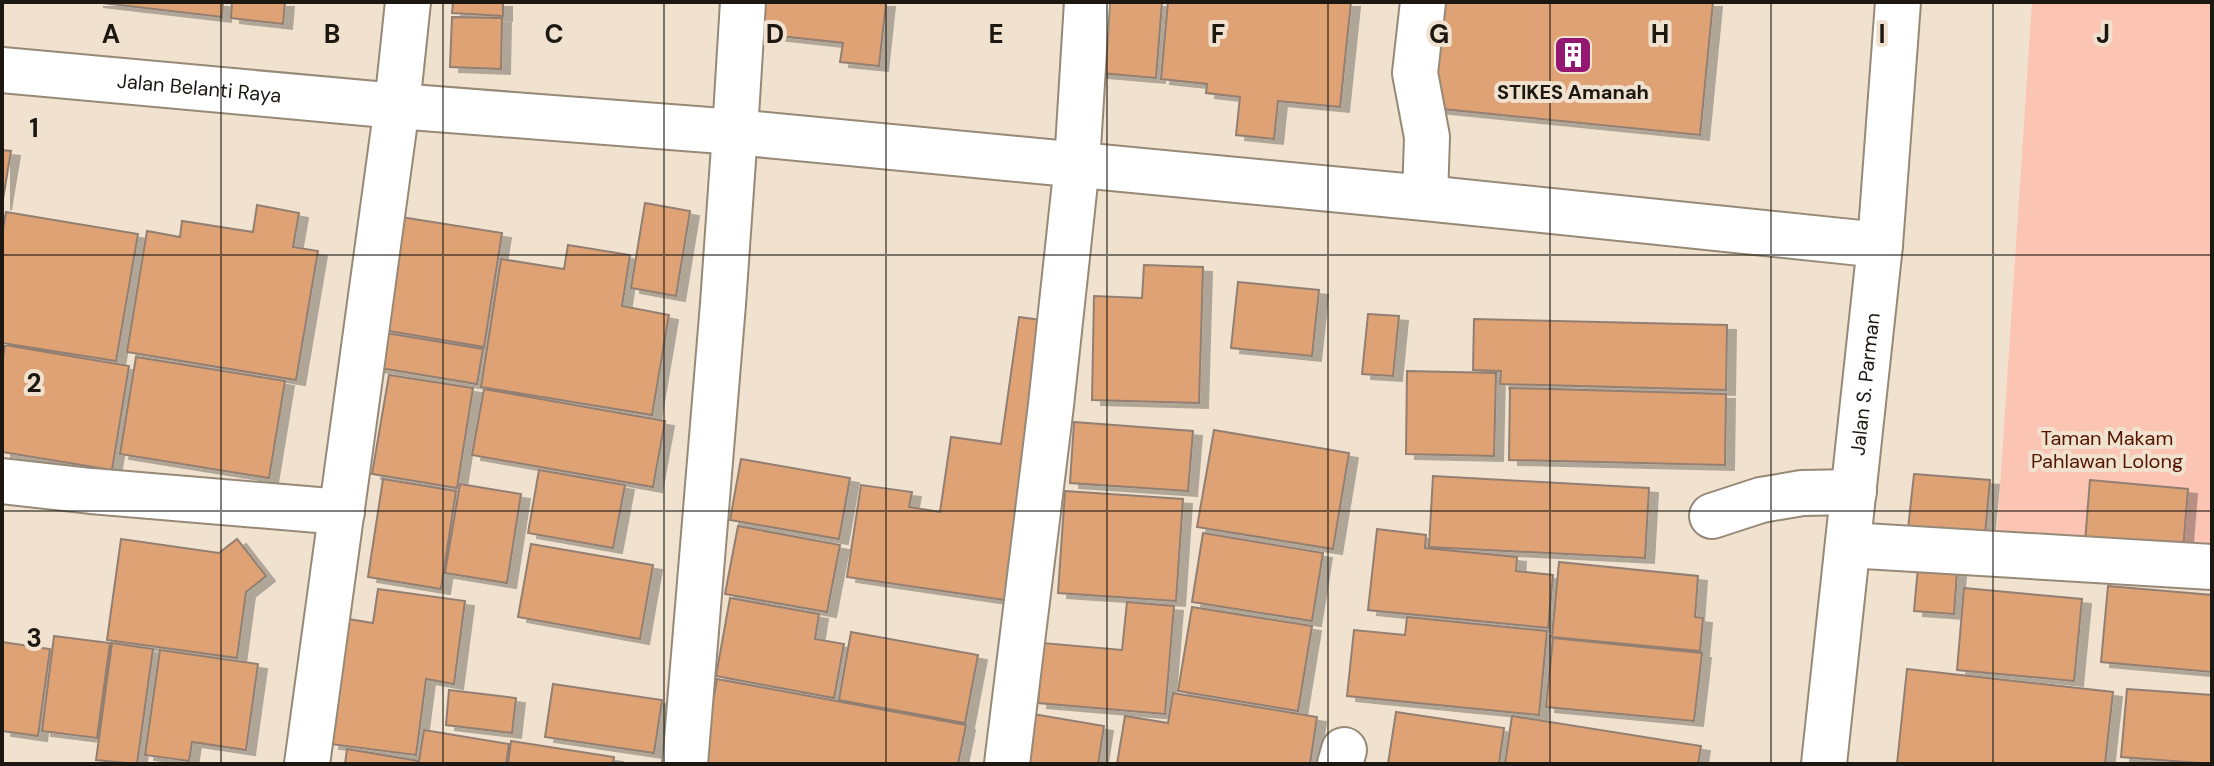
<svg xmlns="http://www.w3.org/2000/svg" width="2214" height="766" font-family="'DM Sans',sans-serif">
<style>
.green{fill:#fbc4b3}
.building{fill:#dfa275;stroke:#927f72;stroke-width:2;filter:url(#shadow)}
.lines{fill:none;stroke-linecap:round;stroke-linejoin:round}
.minor-casing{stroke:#968977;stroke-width:48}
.major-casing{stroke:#968977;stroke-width:48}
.minor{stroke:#fff;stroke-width:44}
.major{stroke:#fff;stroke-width:44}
.grid{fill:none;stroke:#1c1710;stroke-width:2;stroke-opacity:0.55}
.labels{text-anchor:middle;stroke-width:8;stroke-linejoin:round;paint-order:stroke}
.street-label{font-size:20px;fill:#1c1710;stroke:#f0e2cf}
.poi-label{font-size:20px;font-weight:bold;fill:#1c1710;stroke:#f0e2cf}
.park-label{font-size:20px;fill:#541500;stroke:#f0e2cf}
.grid-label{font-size:26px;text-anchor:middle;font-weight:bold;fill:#1c1710;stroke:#f0e2cf;stroke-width:8;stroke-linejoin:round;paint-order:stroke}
</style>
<defs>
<filter id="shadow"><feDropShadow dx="9" dy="5" stdDeviation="0" flood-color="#0004"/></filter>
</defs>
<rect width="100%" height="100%" fill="#f0e2cf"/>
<!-- green -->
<path class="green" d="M2032,2H2212V562L1996,549Z"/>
<!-- building -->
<path class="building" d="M94,2H223L222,17Z
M232,2H285L283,24L231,18Z
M453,2H503V16L452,13Z
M765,2H886L879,66L840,62L843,43L762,34Z
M1094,2H1162L1156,78L1088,72Z
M1168,2H1351L1340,107L1278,101L1274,139L1236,135L1240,97L1206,93L1207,84L1161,79Z
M1444,2H1713L1700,135L1433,108Z
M452,17L502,18L501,69L450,67Z
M2,150L11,151L2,205Z
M645,203L690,211L676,296L631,288Z
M257,205L299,213L293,247L318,251L296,380L127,352L147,231L180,237L182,221L253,232Z
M6,212L138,234L116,361L2,343V234Z
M401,217L502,233L484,347L383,330Z
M568,245L630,255L622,306L669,315L652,415L481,387L501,259L564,269Z
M1144,265L1203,267L1199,403L1092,400L1094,296L1142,298Z
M1238,282L1319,290L1312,356L1231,348Z
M1368,314L1399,316L1393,376L1362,374Z
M1019,317L1057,322L1018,602L847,577L861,485L912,492L909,507L940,512L951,437L1001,444Z
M1474,319L1727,325L1726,390L1500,384L1501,371L1473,370Z
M380,332L483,349L477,384L374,367Z
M5,345L129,366L112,470L2,452V363Z
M136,357L285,381L269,478L120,454Z
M1407,371L1496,373L1494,456L1406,454Z
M389,375L473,388L457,488L372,474Z
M1510,388L1726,394L1725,465L1509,460Z
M484,389L665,421L653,487L472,455Z
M1074,422L1193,431L1188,491L1070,483Z
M1214,430L1349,453L1333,549L1197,527Z
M741,459L850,478L839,539L730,520Z
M539,470L625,485L613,548L528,533Z
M1914,474L1990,480L1985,535L1908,529Z
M1433,476L1649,488L1645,558L1429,547Z
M383,479L456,491L441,589L368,577Z
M2090,480L2188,489L2183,550L2085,542Z
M460,484L521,494L507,583L445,573Z
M1065,491L1183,499L1176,601L1058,593Z
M738,526L840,545L827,612L725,594Z
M1377,529L1426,535L1425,548L1517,557L1516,571L1553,575L1548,628L1368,610Z
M1203,533L1323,553L1312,621L1192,602Z
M121,539L219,553L237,539L266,576L246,592L237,658L107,640Z
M531,544L653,565L640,639L518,617Z
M1559,562L1698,576L1695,617L1703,618L1700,651L1552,637Z
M1918,567L1957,571L1954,614L1914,611Z
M2108,586L2212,595V672L2101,662Z
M1964,588L2082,599L2074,681L1957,670Z
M378,589L465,601L454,684L426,679L416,755L330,744L348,619L373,623Z
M730,598L819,614L815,639L844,644L834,698L716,676Z
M1127,602L1174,606L1165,714L1038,703L1043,643L1122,650Z
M1192,607L1312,626L1298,711L1178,691Z
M1407,617L1547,631L1539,715L1347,696L1354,630L1405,635Z
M851,632L978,655L965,723L839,700Z
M54,636L110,643L97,738L42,731Z
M1553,638L1702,653L1694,721L1546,707Z
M2,642L50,649L38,736L2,731Z
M112,643L153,649L137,764L96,760Z
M160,650L258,664L246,750L192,742L189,761L145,755Z
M1907,669L2113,692L2105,764H1897Z
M717,679L966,725L958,764H702Z
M553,684L662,700L654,753L545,737Z
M2127,689L2212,695V764L2121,757Z
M449,690L516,698L512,733L446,725Z
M1173,693L1317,717L1310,764H1117L1125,716L1168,723Z
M1396,712L1504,728L1499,764H1388Z
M1027,713L1104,726L1098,764H1019Z
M1512,716L1701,746L1698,764H1505Z
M424,730L509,744L506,764H345L347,749L419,761Z
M511,741L614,757L613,764H508Z"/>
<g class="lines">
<!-- minor casing -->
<g class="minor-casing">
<g id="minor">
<path d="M743,2L735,132L1425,198L1880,245"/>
<path d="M1423,2L1415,73L1427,137L1425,198"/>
<path id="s1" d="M2,70L397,106L735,132L723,304L685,764"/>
<path d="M2,481L91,491L342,512"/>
<path d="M1712,516L1761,500L1802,493L1854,492"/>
<path d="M1848,545L2212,567"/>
<path d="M307,764L397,106L408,2"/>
<path d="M1007,764L1051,405L1077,164L1087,2"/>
<path d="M1340,764L1344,750"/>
</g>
</g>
<!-- major casing -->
<g class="major-casing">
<g id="major">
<path id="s2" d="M1824,764L1880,245L1898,2"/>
</g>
</g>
<!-- minor -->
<use href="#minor" class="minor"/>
<!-- major -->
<use href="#major" class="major"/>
</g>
<!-- grid -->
<path class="grid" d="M221,2V764M443,2V764M664,2V764M886,2V764M1107,2V764M1328,2V764M1550,2V764M1771,2V764M1993,2V764M2,255H2212M2,511H2212"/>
<!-- icons -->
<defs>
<g id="building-square" transform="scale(2)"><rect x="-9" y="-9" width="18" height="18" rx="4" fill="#941772" stroke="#f0e2cf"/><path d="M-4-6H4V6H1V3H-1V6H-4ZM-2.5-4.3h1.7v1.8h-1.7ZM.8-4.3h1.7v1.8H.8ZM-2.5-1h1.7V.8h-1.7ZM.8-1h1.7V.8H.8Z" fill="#fff"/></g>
</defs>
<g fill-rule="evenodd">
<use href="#building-square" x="1573" y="55"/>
</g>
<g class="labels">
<!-- street labels -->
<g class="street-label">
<text dy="7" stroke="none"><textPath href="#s1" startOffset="198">Jalan Belanti Raya</textPath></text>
<text dy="7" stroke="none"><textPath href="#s2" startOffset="382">Jalan S. Parman</textPath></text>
</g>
<!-- poi labels -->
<g class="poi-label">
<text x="1573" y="99">STIKES Amanah</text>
</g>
<!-- park labels -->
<g class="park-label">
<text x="2107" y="445">Taman Makam<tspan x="2107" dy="23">Pahlawan Lolong</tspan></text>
</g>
</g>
<g class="grid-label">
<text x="111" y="43">A</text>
<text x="332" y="43">B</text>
<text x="554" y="43">C</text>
<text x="775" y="43">D</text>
<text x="996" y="43">E</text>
<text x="1218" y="43">F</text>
<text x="1439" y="43">G</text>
<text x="1660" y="43">H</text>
<text x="1882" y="43">I</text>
<text x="2103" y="43">J</text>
<text x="34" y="137">1</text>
<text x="34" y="392">2</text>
<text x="34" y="647">3</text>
</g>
<!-- border -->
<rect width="2214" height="766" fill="none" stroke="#1c1710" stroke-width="8"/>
</svg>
